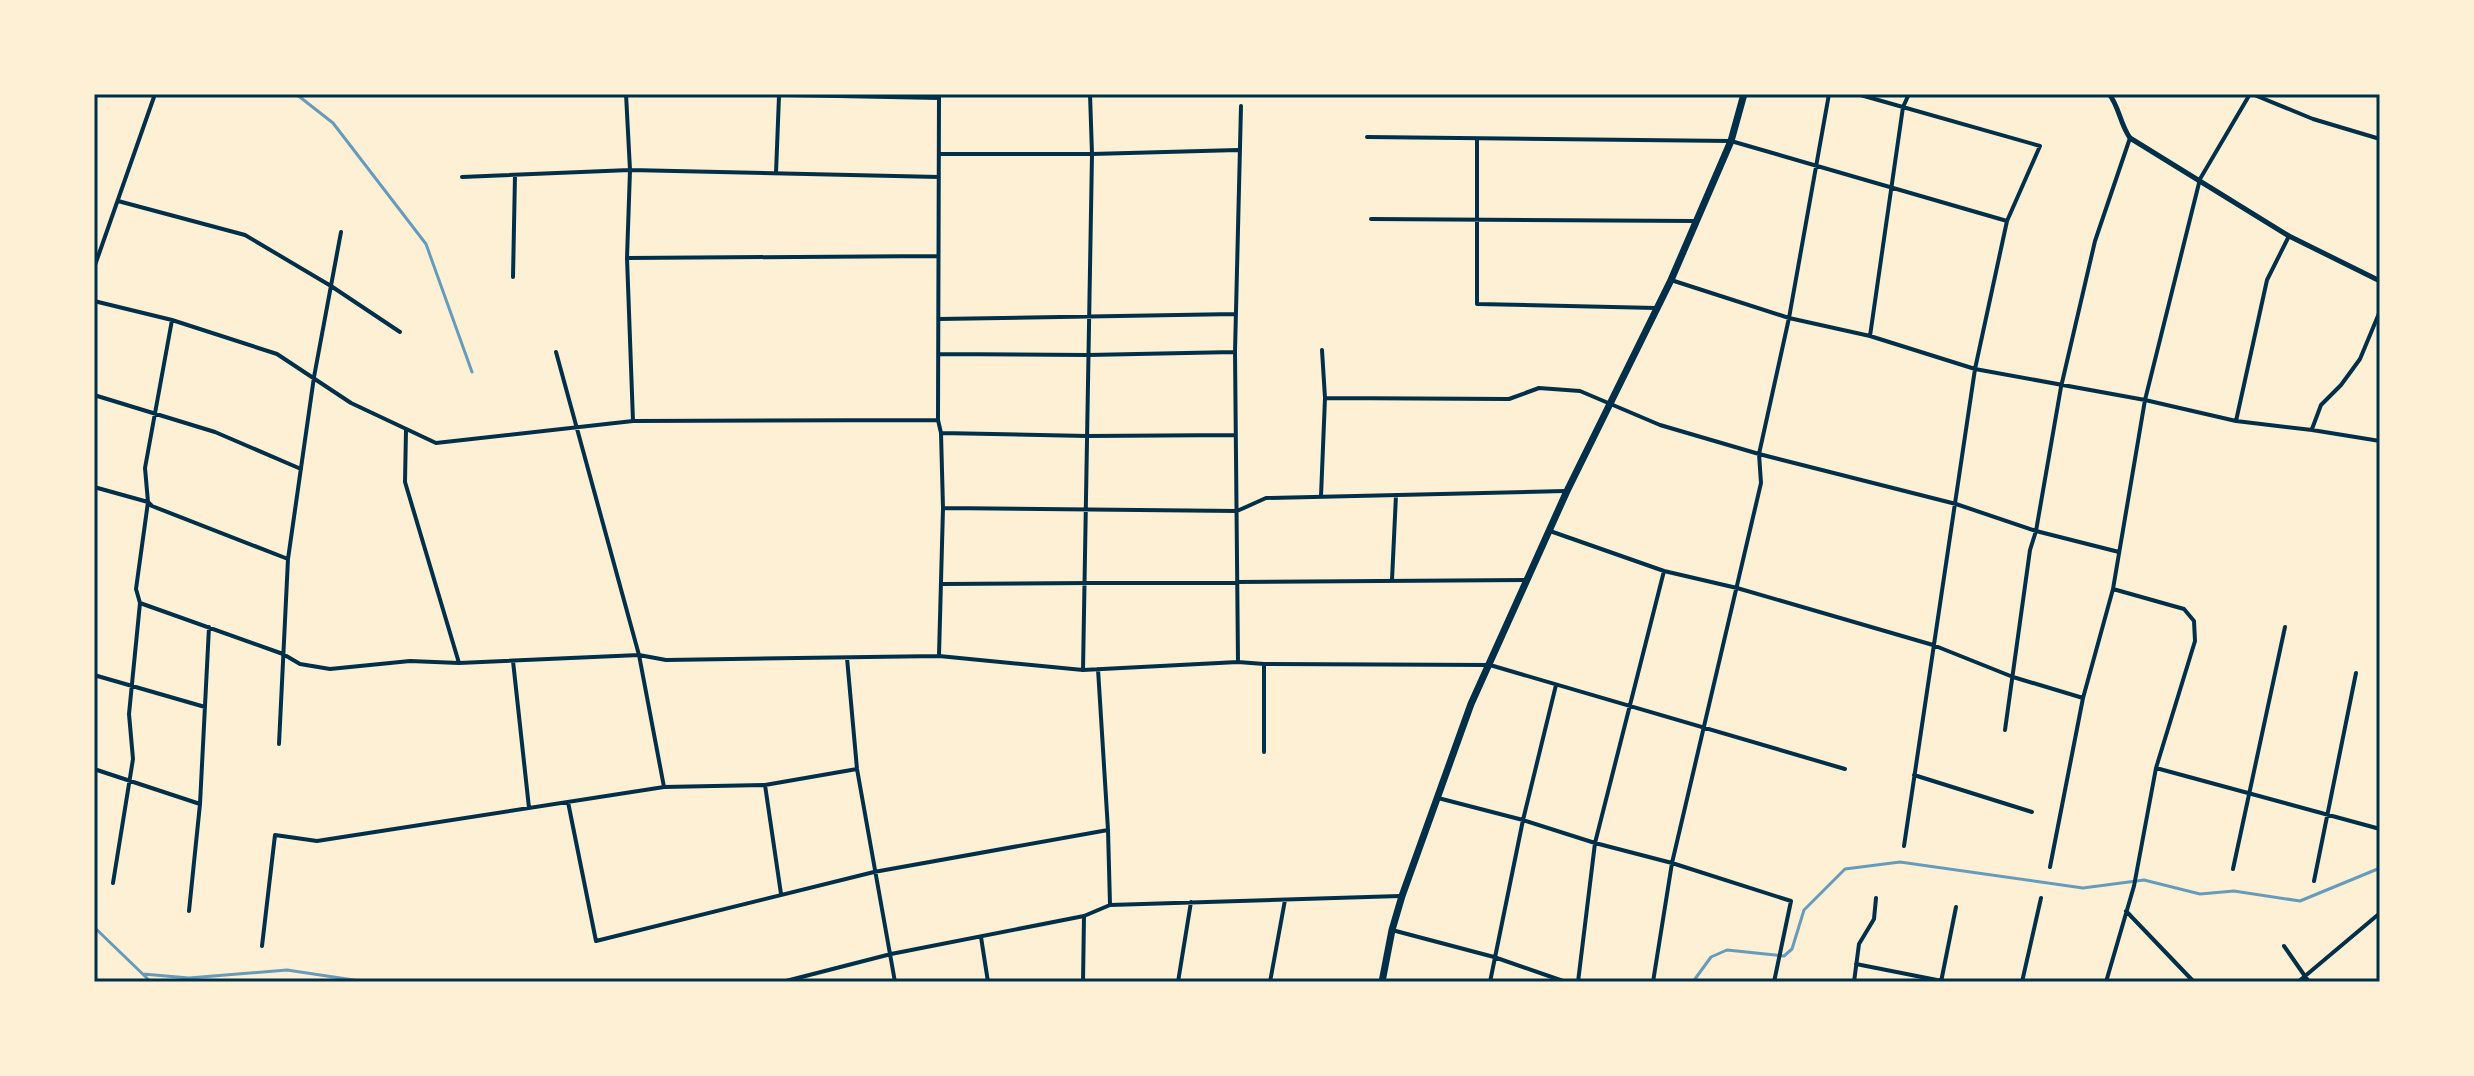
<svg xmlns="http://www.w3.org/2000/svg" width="2474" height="1076" font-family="'Fira Sans',sans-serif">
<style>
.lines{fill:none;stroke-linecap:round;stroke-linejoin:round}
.stream{stroke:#669bbc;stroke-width:3}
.minor{stroke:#003049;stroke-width:4}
.tertiary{stroke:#003049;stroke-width:5}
.primary{stroke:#003049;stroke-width:7}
.neatline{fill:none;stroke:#003049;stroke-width:3}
</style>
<rect width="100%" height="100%" fill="#fdf0d5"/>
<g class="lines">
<!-- stream -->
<path class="stream" d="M296,94L333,123L426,244L472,372
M94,927L151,982
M143,974L189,978L287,970L367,982
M1695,979L1711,957L1727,950L1784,956L1792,949L1804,910L1845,869L1900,862L2083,888L2144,880L2200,894L2234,891L2300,901L2380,868"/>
<!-- minor -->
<path class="minor" d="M626,94L630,170L627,258L633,421
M731,94L939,98
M1857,94L2040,146L2007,221L1975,369L1904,846
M2252,94L2313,119L2380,139
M1367,137L1731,141L2007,221
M1477,139V304L1656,308
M939,154H1092L1238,150
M776,173L779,96
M462,177L630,170L939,177
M118,201L245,235L331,286L400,332
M1371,219L1695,221
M627,258L938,256
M94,268L155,94
M513,277L515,175
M1671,280L1789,318L1870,336L1975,369L2145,400L2236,421L2312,430L2380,441
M94,301L172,320L277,354L351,403L436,443L633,421L938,420
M939,319L1236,314
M1870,336L1903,107L1909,94
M556,352L639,655L664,787
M938,354L1088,355L1235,352
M94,395L215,432L301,469
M1325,398L1509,399L1539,388L1580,391L1660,425L1759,454L1956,504L2036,531L2119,552
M2236,421L2267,280L2289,236
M2312,429L2321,405L2341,385L2360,359L2380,311
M406,430L405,482L459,663
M941,433L1087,436L1236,435
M94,487L148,502L152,506L288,559
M1321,496L1325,398L1322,350
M943,508L1237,511L1266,498L1565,491
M1550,531L1664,571L1737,588L1933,645L2013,677L2083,698
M1392,580L1396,495
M942,584L1527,580
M140,603L283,654L300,664L330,669L410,661L459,663L639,655L666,660L939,656L1083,670L1238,662L1264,664L1490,665L1845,769
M939,655L943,508L941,433L938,420L939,94
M847,658L857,769L895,982
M513,661L529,808
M1238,662L1235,352L1241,106
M1098,669L1108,830L1110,905
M1083,670L1092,154L1090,94
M94,675L205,707
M2005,730L2030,550L2036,531L2061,387L2095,241L2130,138
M279,744L288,559L314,377L341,232
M1264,752V664
M2156,768L2380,829
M94,769L200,804
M1914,775L2032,812
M765,785L781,894
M1438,798L1523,820L1595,843L1672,863L1791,901L1774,982
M568,802L596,941L874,872L1108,830
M2050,867L2083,698L2113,589L2145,400L2200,179L2250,94
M2233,869L2285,627
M2314,881L2356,673
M113,883L133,759L129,714L140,603L136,589L148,502L145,468L172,320
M189,911L200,804L209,627
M2126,911L2194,982
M1392,930L1494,957L1566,982
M981,937L988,982
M262,946L275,835L317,841L664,787L765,785L857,769
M2284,946L2309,982
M1856,964L1942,981L2000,982
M782,982L891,954L1084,916L1110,905L1400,896
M1083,982L1084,916
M1178,982L1191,902
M1270,982L1285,900
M1490,982L1523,820L1556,685
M1578,982L1595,843L1664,571
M1653,982L1672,863L1761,483L1759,454L1789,318L1829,94
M1854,982L1859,944L1874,919L1876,898
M1941,982L1956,907
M2022,982L2041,898
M2106,982L2134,886L2156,768L2195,641L2194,621L2184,609L2113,589
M2298,982L2380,913"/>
<!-- tertiary -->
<path class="tertiary" d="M2109,94C2119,106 2120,124 2130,138L2289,236L2380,281"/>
<!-- primary -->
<path class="primary" d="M1382,982L1392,930L1402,896L1471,704L1567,491L1671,280L1731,141L1744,94"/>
</g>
<!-- border -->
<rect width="2474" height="1076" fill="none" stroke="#fdf0d5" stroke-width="192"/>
<rect x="96" y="96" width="2282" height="884" class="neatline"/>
</svg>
